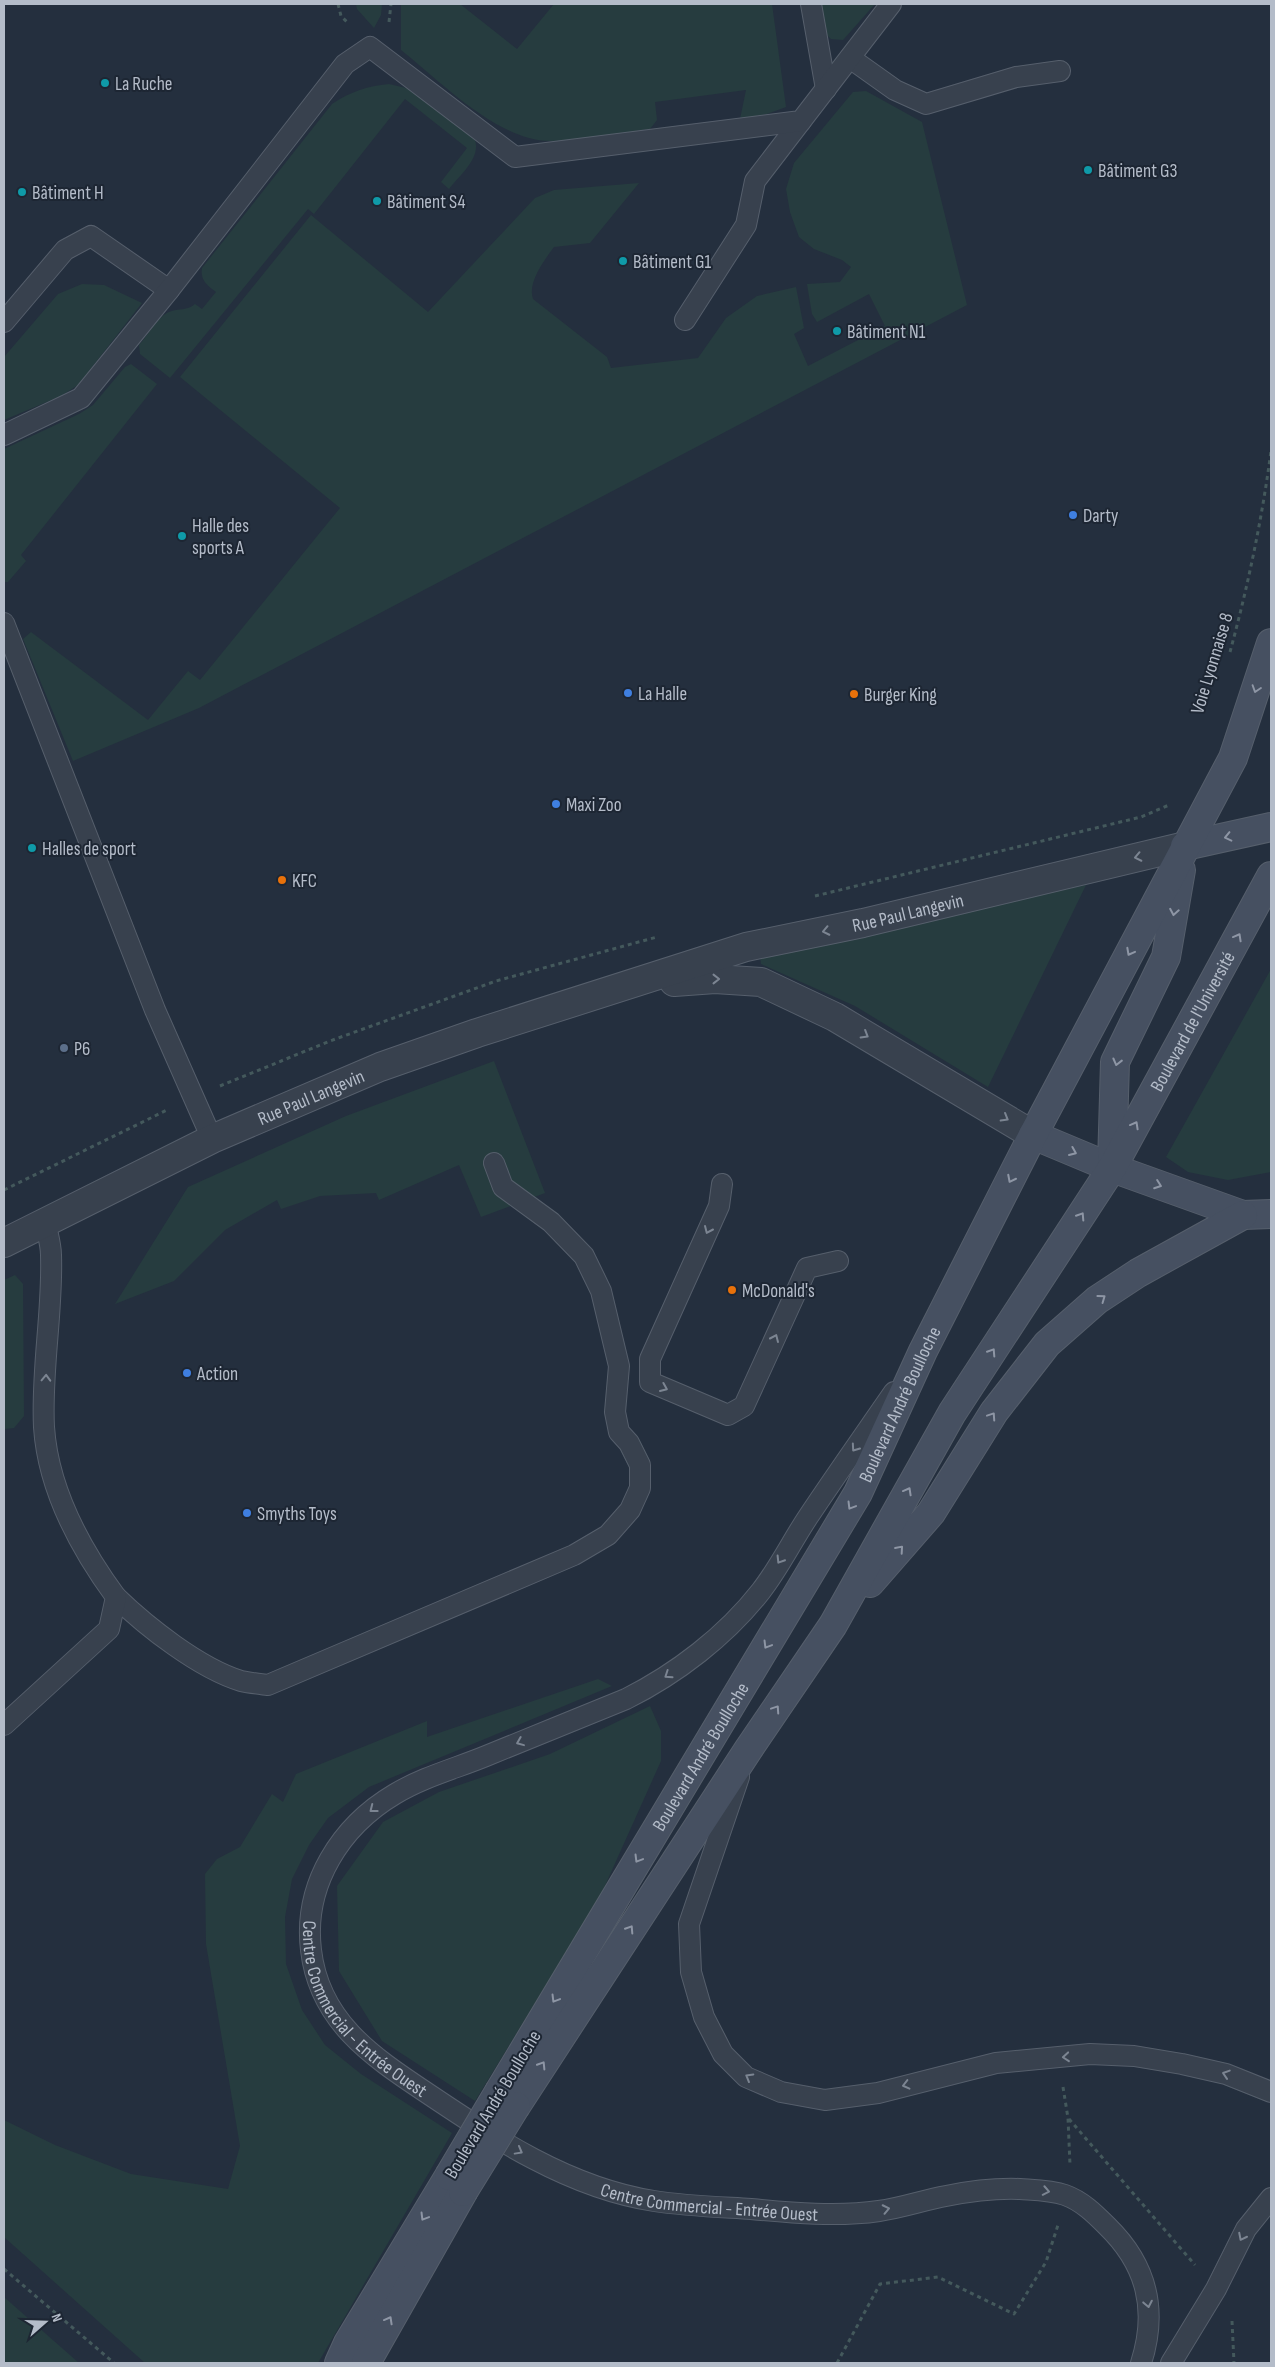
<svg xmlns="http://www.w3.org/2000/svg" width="1275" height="2367" font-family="'Sofia Sans Condensed',sans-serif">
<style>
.green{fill:#263c3f}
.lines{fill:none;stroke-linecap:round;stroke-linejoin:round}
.service-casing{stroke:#565f6c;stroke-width:22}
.minor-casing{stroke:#565f6c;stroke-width:30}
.secondary-casing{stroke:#565f6c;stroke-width:30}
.path{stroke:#44595c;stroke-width:3;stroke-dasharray:4 4;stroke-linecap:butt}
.service{stroke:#38414e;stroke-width:20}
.minor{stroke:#38414e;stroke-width:28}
.secondary{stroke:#465061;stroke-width:28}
.secondary-bridge-casing{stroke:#565f6c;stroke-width:30;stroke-linecap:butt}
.secondary-bridge{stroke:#465061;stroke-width:28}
.oneway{stroke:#8e96a5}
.oneway2{stroke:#7c8592}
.culture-dot{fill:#0f9aa8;stroke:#1d2633;stroke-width:2}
.shop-dot{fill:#3f7fe0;stroke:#1d2633;stroke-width:2}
.food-dot{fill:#e8710a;stroke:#1d2633;stroke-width:2}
.service-dot{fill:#5c6f8a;stroke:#1d2633;stroke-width:2}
.labels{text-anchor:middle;stroke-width:4;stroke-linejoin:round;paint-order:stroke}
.poi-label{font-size:19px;fill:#b4bcc9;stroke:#1d2633;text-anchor:start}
.street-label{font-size:19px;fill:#b4bcc9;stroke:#1d2633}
</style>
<rect width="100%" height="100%" fill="#242f3e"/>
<!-- green -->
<path class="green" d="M356,4H382L381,15L374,28L357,9Z
M401,4H460L517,49L554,4H772L786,107L767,114L740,119L746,90L655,102L657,120L650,129C617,133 584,141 551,141C499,142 440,81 401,50Z
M818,4H875L843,40L831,39L822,30Z
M389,84L410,89L475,140C481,158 460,175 449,189L441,182L467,148L405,99L314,214L308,209L170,378L140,354L139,345C148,335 157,317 169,312C179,308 187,311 195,304L202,309L216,292C207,285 200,280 202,268L332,104C350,92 367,86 389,84Z
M866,91L922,122L967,305L199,708L73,761L23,639L31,632L148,720L188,671L200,680L340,508L180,377L311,215L428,312L535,198L554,190L639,183L590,243L554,247C545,259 527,283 533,299L607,357L611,368L698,358L726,318L757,296L796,287L804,328L794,334L808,366L885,326L869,294L817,322L812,314L807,284L840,282L851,267L842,260L814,249L799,237L790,212L786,189L794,163L853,92Z
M82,284L104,285L142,303L78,385L61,396L4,420V357L58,294Z
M131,364L157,384L21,555L26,561L8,582H4V449L79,414L93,405L125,367Z
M1086,885L988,1087L855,1006L761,964L760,955Z
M1271,969V1172L1228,1180L1188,1172L1166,1157Z
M494,1061L545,1193L481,1217L459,1165L379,1200L376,1193L320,1196L281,1209L277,1200L225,1230L174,1281L115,1304L188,1187L346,1116Z
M15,1275L23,1284L24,1416L14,1428L4,1429V1280Z
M598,1679L612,1686L369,1787L328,1818L309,1845L292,1879L285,1917L286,1964L302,2010L325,2045L361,2074L452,2133L318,2363H145L4,2237V2120L55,2145L131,2174L228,2189L240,2146L206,1944L205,1874L217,1859L240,1847L272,1794L283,1802L296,1774L427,1721V1737Z
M650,1706L661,1731V1761L599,1899L475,2101L382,2041L339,1971L337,1886L383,1822L439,1792L550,1754Z
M4,2297L79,2363H4Z"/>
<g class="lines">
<!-- service casing -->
<g class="service-casing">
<g id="service">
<path d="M811,4L826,89"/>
<path d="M850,58L895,90L926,104L1016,77L1060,71"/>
<path d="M685,320L746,225L755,181L801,121"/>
<path d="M4,322L65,250L91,236L169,290"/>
<path d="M4,435L81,398L169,290L345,64L370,47L515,157L801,121L891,4"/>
<path d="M4,623L155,1010L212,1139"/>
<path d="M722,1184L719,1206L650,1359V1382L728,1415L744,1406L807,1268L838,1261"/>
<path id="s1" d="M894,1392C865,1434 836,1475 808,1517C792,1541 779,1568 761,1591C726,1636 676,1674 626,1699C579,1718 533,1737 486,1756C457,1768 423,1777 395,1794C341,1826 303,1884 311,1950C319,2020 370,2055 424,2091C494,2138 569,2188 654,2201C686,2206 719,2207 751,2209C793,2213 838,2217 879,2211C902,2208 924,2200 946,2196C971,2191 995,2188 1020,2189C1035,2190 1051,2190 1065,2195C1082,2201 1095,2214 1107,2226C1147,2265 1158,2310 1141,2363"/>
<path d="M116,1597C147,1627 199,1668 241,1681C250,1683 260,1684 268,1685L574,1555L608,1535L630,1510L640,1488V1465L629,1443L619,1432L615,1412L619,1366L601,1291L584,1256L551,1222L503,1187L494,1163"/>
<path d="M4,1725L109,1629L116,1597C80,1548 48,1489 44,1427C41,1370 53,1312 51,1255C51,1244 47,1232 45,1221"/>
<path d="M739,1777L689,1924L691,1972L704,2017L723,2054L746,2077L781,2092L825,2100L878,2093L996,2063L1090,2054L1134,2056L1182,2064L1226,2074L1271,2092"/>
<path d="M1171,2363L1216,2289L1246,2229L1271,2198"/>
</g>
</g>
<!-- minor casing -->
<g class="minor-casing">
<g id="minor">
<path d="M674,982L715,979L761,982L835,1017L1033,1135"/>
<path id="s2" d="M4,1243L212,1139L380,1067L477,1033L746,947L863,923L1185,846"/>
</g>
</g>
<!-- secondary casing -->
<g class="secondary-casing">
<g id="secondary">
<path d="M1185,846L1271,827"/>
<path d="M1033,1135L1112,1168L1243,1215L1271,1214"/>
<path d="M1112,1164L1115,1062L1166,957L1181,870"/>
<path d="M870,1583L931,1513L994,1412L1047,1344L1097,1300L1138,1273L1243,1215"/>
<path id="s3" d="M500,2090L858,1493L923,1351L1033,1135L1233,758L1271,643"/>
<path id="s4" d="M516,2106L748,1750L833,1625L952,1413L1112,1168L1271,876"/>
<path d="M339,2363L348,2343L449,2176"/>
<path d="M366,2363L463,2192"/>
</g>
</g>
<!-- path -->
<path class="path" d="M338,4L341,16L349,24
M389,22L391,4
M1230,652C1248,586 1262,519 1271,451
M815,896L1141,817L1169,805
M220,1086L330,1041L496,981L657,937
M4,1190L167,1110
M1063,2087L1068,2118L1070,2165
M1069,2119L1195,2265
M4,2269L114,2363
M1232,2321L1234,2363
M837,2363L880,2284L938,2277L1014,2314L1046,2262L1058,2225"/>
<!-- service -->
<use href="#service" class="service"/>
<!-- minor -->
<use href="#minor" class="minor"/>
<!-- secondary -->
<use href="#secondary" class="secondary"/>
<!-- secondary-bridge casing -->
<g class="secondary-bridge-casing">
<path id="secondary-bridge" d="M449,2176L500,2090
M463,2192L516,2106"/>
</g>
<!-- secondary-bridge -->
<use href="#secondary-bridge" class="secondary-bridge"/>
</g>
<!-- one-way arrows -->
<defs><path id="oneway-chevron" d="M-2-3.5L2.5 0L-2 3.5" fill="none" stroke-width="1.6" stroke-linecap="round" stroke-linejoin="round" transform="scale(1.25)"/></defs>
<g class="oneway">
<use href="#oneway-chevron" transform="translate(1256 689) rotate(108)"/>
<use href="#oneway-chevron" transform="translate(1228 837) rotate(167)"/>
<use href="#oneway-chevron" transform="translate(1174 912) rotate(100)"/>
<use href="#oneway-chevron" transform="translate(1238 937) rotate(-61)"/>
<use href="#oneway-chevron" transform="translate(1130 952) rotate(118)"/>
<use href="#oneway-chevron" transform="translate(1117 1062) rotate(104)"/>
<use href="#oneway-chevron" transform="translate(1135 1125) rotate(-61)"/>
<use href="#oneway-chevron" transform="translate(1073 1152) rotate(23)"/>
<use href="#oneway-chevron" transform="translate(1011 1179) rotate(117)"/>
<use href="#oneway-chevron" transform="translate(1158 1185) rotate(20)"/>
<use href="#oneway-chevron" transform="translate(1081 1216) rotate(-57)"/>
<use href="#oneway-chevron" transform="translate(1102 1298) rotate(-36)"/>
<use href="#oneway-chevron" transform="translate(992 1352) rotate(-57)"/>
<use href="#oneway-chevron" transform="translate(992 1416) rotate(-56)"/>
<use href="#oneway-chevron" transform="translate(908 1491) rotate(-61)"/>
<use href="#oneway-chevron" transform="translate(851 1506) rotate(121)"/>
<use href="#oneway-chevron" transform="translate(900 1549) rotate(-49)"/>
<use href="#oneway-chevron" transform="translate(767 1645) rotate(121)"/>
<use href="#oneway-chevron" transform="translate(776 1709) rotate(-56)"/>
<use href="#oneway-chevron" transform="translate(638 1859) rotate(121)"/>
<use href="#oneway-chevron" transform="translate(630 1929) rotate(-57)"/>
<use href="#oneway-chevron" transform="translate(555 1999) rotate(121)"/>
<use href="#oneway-chevron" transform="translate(542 2065) rotate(-58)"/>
<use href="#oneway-chevron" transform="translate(424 2217) rotate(121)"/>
<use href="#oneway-chevron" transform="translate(389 2320) rotate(-61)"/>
</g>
<g class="oneway2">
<use href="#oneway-chevron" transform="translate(1138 857) rotate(168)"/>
<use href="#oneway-chevron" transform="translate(826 931) rotate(168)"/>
<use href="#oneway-chevron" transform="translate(716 979)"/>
<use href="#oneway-chevron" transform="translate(865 1035) rotate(31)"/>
<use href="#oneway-chevron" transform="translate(1005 1118) rotate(30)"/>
<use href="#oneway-chevron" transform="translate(708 1230) rotate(114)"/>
<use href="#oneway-chevron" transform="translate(775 1338) rotate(-66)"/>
<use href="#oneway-chevron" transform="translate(46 1378) rotate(-88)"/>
<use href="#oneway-chevron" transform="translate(664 1388) rotate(23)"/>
<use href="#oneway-chevron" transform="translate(855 1448) rotate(125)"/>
<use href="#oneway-chevron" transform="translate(780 1560) rotate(122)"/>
<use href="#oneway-chevron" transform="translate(668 1675) rotate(146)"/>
<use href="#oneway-chevron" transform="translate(520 1742) rotate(158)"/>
<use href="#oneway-chevron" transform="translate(373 1809) rotate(142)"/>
<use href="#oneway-chevron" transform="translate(1066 2057) rotate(175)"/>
<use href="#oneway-chevron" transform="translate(1226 2074) rotate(-162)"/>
<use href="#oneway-chevron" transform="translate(749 2077) rotate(-150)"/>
<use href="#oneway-chevron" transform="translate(906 2085) rotate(166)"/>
<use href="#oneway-chevron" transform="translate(519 2151) rotate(29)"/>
<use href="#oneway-chevron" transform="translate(1046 2191) rotate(11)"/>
<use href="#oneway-chevron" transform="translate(886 2209) rotate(-12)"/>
<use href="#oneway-chevron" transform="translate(1242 2237) rotate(117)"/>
<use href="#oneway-chevron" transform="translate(1148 2304) rotate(79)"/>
</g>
<!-- markers -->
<g class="culture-dot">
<circle cx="105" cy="83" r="5"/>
<circle cx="1088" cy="170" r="5"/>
<circle cx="22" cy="192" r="5"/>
<circle cx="377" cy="201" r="5"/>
<circle cx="623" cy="261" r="5"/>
<circle cx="837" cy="331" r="5"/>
<circle cx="182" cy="536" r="5"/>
<circle cx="32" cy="848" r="5"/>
</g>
<g class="shop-dot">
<circle cx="1073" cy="515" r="5"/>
<circle cx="628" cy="693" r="5"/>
<circle cx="556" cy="804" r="5"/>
<circle cx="187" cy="1373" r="5"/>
<circle cx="247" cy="1513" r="5"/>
</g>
<g class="food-dot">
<circle cx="854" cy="694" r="5"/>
<circle cx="282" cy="880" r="5"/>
<circle cx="732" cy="1290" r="5"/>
</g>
<circle class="service-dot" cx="64" cy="1048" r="5"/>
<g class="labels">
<!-- poi labels -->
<g class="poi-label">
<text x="115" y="90">La Ruche</text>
<text x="1098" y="177">Bâtiment G3</text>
<text x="32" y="199">Bâtiment H</text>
<text x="387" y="208">Bâtiment S4</text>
<text x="633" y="268">Bâtiment G1</text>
<text x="847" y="338">Bâtiment N1</text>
<text x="1083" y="522">Darty</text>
<text x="192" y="532">Halle des<tspan x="192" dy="22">sports A</tspan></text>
<text x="638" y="700">La Halle</text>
<text x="864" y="701">Burger King</text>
<text x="566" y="811">Maxi Zoo</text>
<text x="42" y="855">Halles de sport</text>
<text x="292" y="887">KFC</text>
<text x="74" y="1055">P6</text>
<text x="742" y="1297">McDonald's</text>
<text x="197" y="1380">Action</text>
<text x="257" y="1520">Smyths Toys</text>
</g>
<!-- street labels -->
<g class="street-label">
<text transform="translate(1211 663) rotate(-73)" y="7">Voie Lyonnaise 8</text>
<text dy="7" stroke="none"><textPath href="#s2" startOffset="966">Rue Paul Langevin</textPath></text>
<text dy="7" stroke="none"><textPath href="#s4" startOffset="1279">Boulevard de l'Université</textPath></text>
<text dy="7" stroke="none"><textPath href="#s2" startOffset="340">Rue Paul Langevin</textPath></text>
<text dy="7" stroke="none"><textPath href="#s3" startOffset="794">Boulevard André Boulloche</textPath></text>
<text dy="7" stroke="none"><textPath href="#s3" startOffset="389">Boulevard André Boulloche</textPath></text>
<text dy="7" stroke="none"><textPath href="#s1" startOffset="931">Centre Commercial - Entrée Ouest</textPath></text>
<text transform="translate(492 2104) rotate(-59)" y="7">Boulevard André Boulloche</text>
<text dy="7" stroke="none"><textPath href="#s1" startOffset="1351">Centre Commercial - Entrée Ouest</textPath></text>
</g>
</g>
<!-- border -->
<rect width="1275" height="2367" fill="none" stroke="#b4bcc9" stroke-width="10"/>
<!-- north arrow -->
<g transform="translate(45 2322) rotate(70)" stroke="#1d2633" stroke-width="4" paint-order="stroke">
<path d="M0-4L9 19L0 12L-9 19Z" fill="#b4bcc9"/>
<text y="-8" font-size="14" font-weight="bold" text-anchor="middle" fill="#b4bcc9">N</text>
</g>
</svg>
